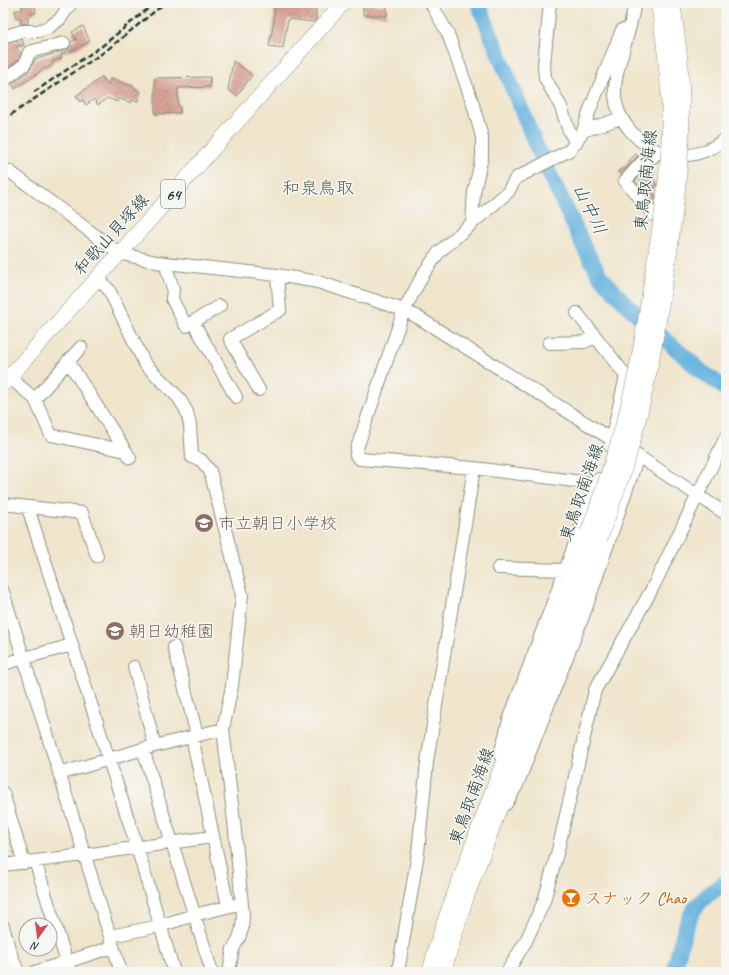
<svg xmlns="http://www.w3.org/2000/svg" width="729" height="975" font-family="Caveat,'Klee One',sans-serif">
<style>
.lines{fill:none;stroke-linecap:round;stroke-linejoin:round}
.river{stroke:#65b2de;stroke-width:16}
.building{fill:url(#building-hatch)}
.minor-casing{stroke:#889180;stroke-width:14}
.major-casing{stroke:#889180;stroke-width:16}
.minor{stroke:#fff;stroke-width:12}
.major{stroke:#fff;stroke-width:15}
.rail{stroke:#1f3d34;stroke-width:2.5;stroke-dasharray:6 3;stroke-linecap:butt}
.major-bridge-casing{stroke:#889180;stroke-width:16;stroke-linecap:butt}
.major-bridge{stroke:#fff;stroke-width:15}
.labels{text-anchor:middle;stroke-width:3.5;stroke-linejoin:round;paint-order:stroke}
.shield{fill:#f6f6f2;stroke:#60746d;stroke-width:1}
.shield-label{font-size:16px;font-weight:bold;fill:#1f3d34}
.street-label{font-size:17px;fill:#1f3d34;stroke:#f6f6f2}
.education-label{font-size:17px;fill:#785e54;stroke:#f6f6f2;text-anchor:start}
.food-label{font-size:17px;fill:#c56008;stroke:#f6f6f2;text-anchor:start}
.neighbourhood-label{font-size:18px;fill:#606156;stroke:#f6f6f2}
.water-label{font-size:18px;font-style:italic;fill:#305a5e;stroke:#f6f6f2}
</style>
<defs>
<pattern id="building-hatch" width="6" height="6" patternUnits="userSpaceOnUse"><rect width="6" height="6" fill="#d9a394"/><path d="M-1 1l2-2M0 6l6-6M5 7l2-2" fill="none" stroke="#af867a"/></pattern>
</defs>
<rect width="100%" height="100%" fill="#f6f6f2"/>
<filter id="ink" filterUnits="userSpaceOnUse"><feTurbulence type="fractalNoise" baseFrequency=".025" numOctaves="2"/><feDisplacementMap in="SourceGraphic" scale="8" xChannelSelector="R" yChannelSelector="G"/><feConvolveMatrix kernelMatrix="1 2 1 2 8 2 1 2 1" color-interpolation-filters="sRGB"/></filter>
<filter id="wash" filterUnits="userSpaceOnUse"><feTurbulence type="fractalNoise" baseFrequency=".012" numOctaves="4" result="noise"/><feDisplacementMap in="SourceGraphic" scale="16" xChannelSelector="R" yChannelSelector="G"/><feGaussianBlur stdDeviation="0.9" result="paint"/><feColorMatrix in="noise" values="0 0 0 0 0 0 0 0 0 0 0 0 0 0 0 0 0 1.4 0 .05"/><feComposite in="paint" operator="in"/></filter>
<g filter="url(#wash)">
<rect width="100%" height="100%" fill="#f0e5cc"/>
<g class="lines">
<!-- river -->
<path class="river" d="M478,3L535,143L585,249L600,276L628,306L702,372L726,389
M674,972C678,954 683,929 692,913C699,900 714,890 726,882"/>
</g>
<g id="blocks">
<!-- building -->
<path class="building" d="M22,3H35L36,13H31V17L28,18V24H21V18H16L15,10H22Z
M276,3H316V20L314,22L288,19L283,48L269,46L274,21V8H276Z
M363,4L387,5V16L363,15Z
M83,26L90,41L76,49L61,54L62,58L52,62L53,64L46,69L45,68L15,89L12,84L30,70L34,60L69,49L71,42L76,39L72,32Z
M22,39L24,45L16,47L21,53L19,59L3,72V54L6,52L4,44Z
M233,61L252,75L237,96L228,90Z
M102,77L108,85L110,79L135,87V89L141,92L137,102L132,100L131,103L118,98L117,102L107,98L98,105L94,99L86,105L83,100L81,102L76,96Z
M210,77V87L178,88V106H180V113L155,114V78Z
M636,154L638,156L621,174L618,172Z
M648,166L654,172L652,180L657,185L651,191L655,195V199L652,201L635,181Z"/>
</g>
</g>
<g filter="url(#ink)">
<use href="#blocks" fill-opacity="0" stroke="#889180" stroke-width="1"/>
<g class="lines">
<!-- minor casing -->
<g class="minor-casing">
<path id="minor" d="M431,3L448,34L472,101L482,137V157L474,192L472,223
M550,3L544,64L545,78L561,107L569,131L576,143
M635,3C632,19 628,35 623,51C619,65 614,80 615,96C616,108 621,119 629,129C655,161 695,164 726,138
M725,3L726,4
M3,37L22,31H38L49,27L60,19L71,3
M3,81L25,64L29,52L64,43
M583,131L589,112L622,30
M3,169L9,171L119,253L156,262L277,275L318,282L404,310L419,318L638,456
M654,215L625,181L645,159L653,157L657,151
M165,263L173,289L172,299L186,326L220,306
M97,277L109,290L145,364L179,398L187,412L190,425L192,457L201,460L210,471L242,595L232,686L223,729L234,821L243,915L242,929L239,938L233,949L229,972
M577,313L626,376L610,446
M193,322L236,397
M549,343L584,342L595,337
M68,361L130,458
M9,377L35,399L51,435L126,451
M259,390L230,339L280,310L277,275
M35,399L81,347
M597,484L474,468L360,459L356,455L357,448L404,310L424,273L439,252L508,192L516,178L570,150L583,131L621,118
M3,504L82,513L97,556
M28,508L137,847L174,972
M498,568L565,570
M3,592L121,972
M174,647L197,735
M3,664L72,645
M134,667L155,746
M192,737L228,906
M143,749L212,972
M500,755L509,720L599,479
M59,774L143,749L223,729
M3,793L24,863
M506,804L517,785L585,611L638,456L726,514
M35,861L70,972
M3,865L84,855L212,837
M3,926L10,952L18,972
M110,936L160,926L194,915L235,905
M35,972L113,947
M398,972L418,853L427,762L474,468
M507,972L526,941L544,901L558,850L595,690L652,589L726,437"/>
</g>
<!-- major casing -->
<g class="major-casing">
<path id="major" d="M3,384L343,3
M430,972L436,948L448,912L588,533
M443,972L466,898L600,538"/>
</g>
<!-- minor -->
<use href="#minor" class="minor"/>
<!-- major -->
<use href="#major" class="major"/>
<!-- rail -->
<path class="rail" d="M34,92L102,46L155,3
M3,120L107,50L165,3"/>
<!-- major-bridge casing -->
<g class="major-bridge-casing">
<path id="major-bridge" d="M588,533C605,485 622,436 633,386C642,348 647,310 653,272C660,229 667,186 669,143C671,97 666,52 659,7
M600,538C612,505 624,473 633,440C647,388 657,334 665,280C676,212 685,144 681,75C680,52 676,29 673,6"/>
</g>
<!-- major-bridge -->
<use href="#major-bridge" class="major-bridge"/>
</g>
</g>
<!-- icons -->
<defs>
<g id="school-disc" transform="scale(1)"><circle r="9.5" fill="#8d6e63" stroke="#f6f6f2"/><path d="M0-5L7-2L0 1L-7-2ZM-4 1L0 2.5L4 1V4Q0 6-4 4Z" fill="#fff"/></g>
<g id="bar-disc" transform="scale(1)"><circle r="9.5" fill="#e8710a" stroke="#f6f6f2"/><path d="M-6-5H6L.8 .8V4.5H3.5V6h-7V4.5H-.8V.8Z" fill="#fff"/></g>
</defs>
<g fill-rule="evenodd">
<use href="#school-disc" x="204" y="523"/>
<use href="#school-disc" x="115" y="631"/>
<use href="#bar-disc" x="571" y="898"/>
</g>
<g class="labels">
<!-- shield labels -->
<rect class="shield" x="161" y="180" width="24" height="28" rx="3"/>
<g class="shield-label">
<text x="173" y="200">64</text>
</g>
<!-- street labels -->
<g class="street-label">
<text transform="translate(645 180) rotate(-84)" y="6">東鳥取南海線</text>
<text transform="translate(111 234) rotate(-48)" y="6">和歌山貝塚線</text>
<text transform="translate(581 492) rotate(-71)" y="6">東鳥取南海線</text>
<text transform="translate(471 796) rotate(-70)" y="6">東鳥取南海線</text>
</g>
<!-- education labels -->
<g class="education-label">
<text x="218" y="529">市立朝日小学校</text>
<text x="129" y="637">朝日幼稚園</text>
</g>
<!-- food labels -->
<g class="food-label">
<text x="585" y="904">スナック Chao</text>
</g>
<!-- neighbourhood labels -->
<g class="neighbourhood-label">
<text x="318" y="194">和泉鳥取</text>
</g>
<!-- water labels -->
<g class="water-label">
<text transform="translate(590 209) rotate(64)" y="6">山中川</text>
</g>
</g>
<!-- margin -->
<rect width="729" height="975" fill="none" stroke="#f6f6f2" stroke-width="16"/>
<!-- north arrow -->
<g transform="translate(38 937) rotate(194)"><circle r="19" fill="#f6f6f2" stroke="#a0aca6"/>
<path d="M0-3L7 15L0 10L-7 15Z" fill="#d1495b"/>
<text y="-6" font-size="11" font-weight="bold" text-anchor="middle" fill="#1f3d34">N</text>
</g>
</svg>
